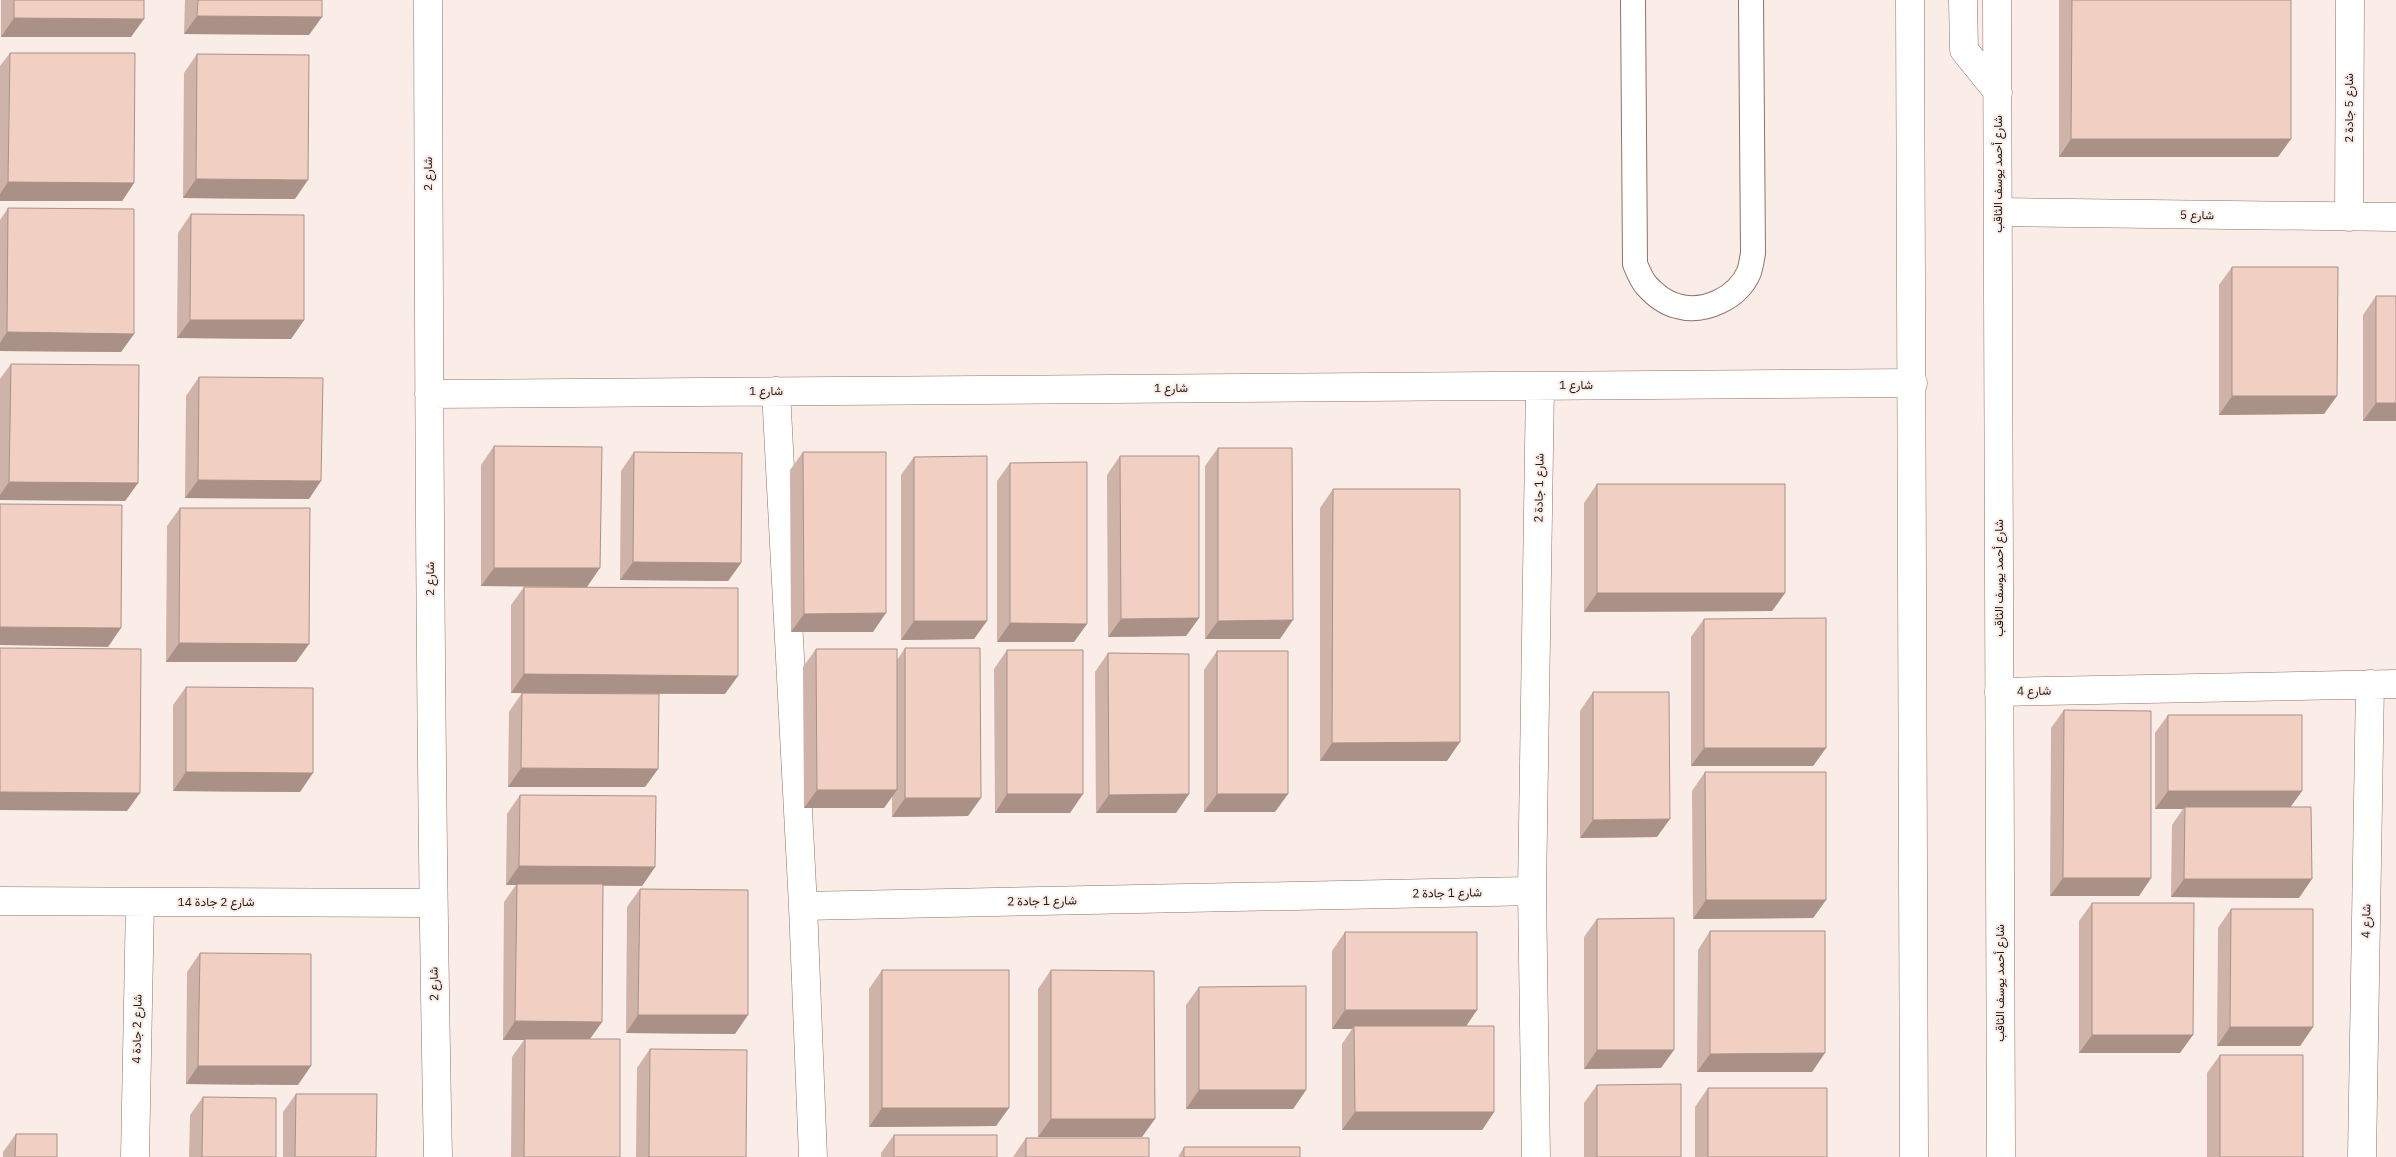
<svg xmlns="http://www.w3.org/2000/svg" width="2396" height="1157" font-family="'IBM Plex Sans',Vazirmatn,sans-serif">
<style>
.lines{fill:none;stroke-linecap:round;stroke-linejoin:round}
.service-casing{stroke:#917268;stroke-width:26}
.minor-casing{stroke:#917268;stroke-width:29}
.tertiary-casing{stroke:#917268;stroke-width:29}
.service{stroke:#fff;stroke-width:24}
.minor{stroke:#fff;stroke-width:28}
.tertiary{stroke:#fff;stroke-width:28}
.wall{fill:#cfb2a8}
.shaded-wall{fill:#a99188}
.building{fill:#f1cfc3;stroke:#a99188}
.labels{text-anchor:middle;stroke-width:4;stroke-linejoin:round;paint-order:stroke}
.street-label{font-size:12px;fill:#231713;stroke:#faece7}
</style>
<rect width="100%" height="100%" fill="#faece7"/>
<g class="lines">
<!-- service casing -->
<g class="service-casing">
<path id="service" d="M1633,0L1635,264C1638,271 1641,279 1646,285C1654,294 1665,303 1677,306C1704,314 1738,298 1749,272C1751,266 1752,259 1753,253L1751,0"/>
</g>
<!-- minor casing -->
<g class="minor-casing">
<path id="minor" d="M428,0C429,386 430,771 438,1157
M1999,212L2396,217
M2349,217L2350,0
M776,391L803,906
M429,394L1913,383
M1999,692L2396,684
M0,901L433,903
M135,1157L140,902
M813,1157L803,906L1532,891
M1536,1157L1532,891L1540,386
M2362,1157L2370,684"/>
</g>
<!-- tertiary casing -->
<g class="tertiary-casing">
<path id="tertiary" d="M1910,0L1914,1157
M1963,0L1964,50L1998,92
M1997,0L2001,1157"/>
</g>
<!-- service -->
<use href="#service" class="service"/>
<!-- minor -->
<use href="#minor" class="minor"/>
<!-- tertiary -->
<use href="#tertiary" class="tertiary"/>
</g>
<!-- wall -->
<path class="wall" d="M1,0H144L131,37H1Z
M185,0H322L309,35L184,34Z
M2059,0H2291L2278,157H2059Z
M10,53L134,183L122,201H0V66Z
M197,54L295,199L183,198L184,73Z
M8,208L134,334L121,352L0,351V220Z
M191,214L304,320L291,339L177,338L178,233Z
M2232,267L2324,414L2219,415V285Z
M2376,296H2396V421H2363V315Z
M11,364L138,483L125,501L0,500V379Z
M199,377L309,499L185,498L186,396Z
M494,446L587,587L481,586V465Z
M1218,448L1280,639H1205V466Z
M634,452L741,563L728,581L620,580L621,471Z
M803,452L873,632H791L790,470Z
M1120,456L1199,618L1186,636L1108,637L1107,475Z
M914,457L974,639L901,640V475Z
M1010,463L1074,642H997V481Z
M1597,484L1785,593L1772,611L1584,612V503Z
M1333,489L1447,761H1320V508Z
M180,508L309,644L296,662H166L167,526Z
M524,587L725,694L511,693V605Z
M1704,619L1826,748L1813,766H1691V637Z
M905,648L968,816L892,817V796L884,808H804L803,667L816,649L897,660Z
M1007,650L1070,813H995L994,669Z
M1217,651L1275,812H1204V670Z
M1108,653L1189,794L1176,813H1096L1095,672Z
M186,687L300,792L173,791V705Z
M1593,692L1657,837L1580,838V711Z
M522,693L658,769L645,787H508L509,712Z
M2064,710L2151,878L2139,896H2050L2051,728Z
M2168,715L2302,791L2290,807L2299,898L2171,897L2172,825L2183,809H2155V733Z
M1705,772L1826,900L1813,918L1693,919L1692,791Z
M520,795L655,867L642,886L603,885L602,1022L590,1039L620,1157H511L512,1057L524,1040H503L504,902L516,885H506L507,814Z
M640,889L735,1034L626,1033L627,907Z
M2092,903L2180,1053H2079V921Z
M2231,909L2313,1027L2300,1046H2217L2218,928Z
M1597,919L1661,1068L1584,1069V937Z
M1710,931L1812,1072H1697L1698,950Z
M1345,932L1477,1010L1466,1026L1494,1112L1482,1130H1342V1044L1352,1029H1332V951Z
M200,953L298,1085L186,1084L187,972Z
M882,970L996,1126L869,1127V989Z
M1051,970L1142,1137H1038V989Z
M1199,987L1306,1090L1293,1109H1186V1005Z
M650,1049L746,1157H636L637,1068Z
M2220,1055L2303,1157H2207V1073Z
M1597,1085L1681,1157H1584V1103Z
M1708,1088L1827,1157H1695V1107Z
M296,1094L376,1157H283V1112Z
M203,1097L276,1157H189L190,1115Z
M16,1134L57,1157H3V1152Z
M894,1135L997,1157H881V1153Z
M1026,1138L1149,1157H1013Z
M1184,1147L1300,1157H1178Z"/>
<!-- shaded-wall -->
<path class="shaded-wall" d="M197,16L322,17L309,35L184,34Z
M14,18L144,19L131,37H1Z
M2071,139H2291L2278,157H2059Z
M196,179L308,180L295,199L183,198Z
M8,182L134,183L122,201H0V194Z
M190,320H304L291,339L177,338Z
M7,332L134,334L121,352L0,351V343Z
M2232,396H2337L2324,414L2219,415Z
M2376,403H2396V421H2363Z
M198,480L321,481L309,499L185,498Z
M9,482L138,483L125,501L0,500V495Z
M633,562L741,563L728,581L620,580Z
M494,568H600L587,587L481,586Z
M1597,593H1785L1772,611L1584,612Z
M886,613L873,632H791L804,614Z
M1199,618L1186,636L1108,637L1121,619Z
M1293,620L1280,639H1205L1218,621Z
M914,621H987L974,639L901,640Z
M1010,623L1087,624L1074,642H997Z
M0,627L121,628L108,647L0,645Z
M179,643L309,644L296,662H166Z
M524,674L738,676L725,694L511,693Z
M1460,742L1447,761H1320L1332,743Z
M1704,748H1826L1813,766H1691Z
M521,768L658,769L645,787H508Z
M186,772L313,773L300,792L173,791Z
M817,790H897L884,808H804Z
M2168,791H2302L2289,809L2185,807L2183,809H2155Z
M0,792L140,793L127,811L0,810Z
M1007,794H1083L1070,813H995Z
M1189,794L1176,813H1096L1109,795Z
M1217,794H1288L1275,812H1204Z
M905,798H981L968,816L892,817Z
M1670,819L1657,837L1580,838L1593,820Z
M519,866L655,867L642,886L506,885Z
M2063,878H2151L2139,896H2050Z
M2184,879H2312L2299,898L2171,897Z
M1706,900H1826L1813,918L1693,919Z
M1345,1010H1477L1464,1029L1354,1026L1352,1029H1332Z
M638,1015H748L735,1034L626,1033Z
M515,1021L602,1022L589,1040L525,1039L524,1040H503Z
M2230,1027H2313L2300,1046H2217Z
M2092,1035H2193L2180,1053H2079Z
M1597,1050H1674L1661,1068L1584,1069Z
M1825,1053L1812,1072H1697L1710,1054Z
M198,1066H311L298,1085L186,1084Z
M1199,1090H1306L1293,1109H1186Z
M882,1108H1009L996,1126L869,1127Z
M1355,1112H1494L1482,1130H1342Z
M1051,1119H1155L1142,1137H1038Z"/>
<!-- building -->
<path class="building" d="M14,0H144V19L14,18Z
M198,0H322V17L197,16Z
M2072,0H2291V139H2071Z
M10,53H135L134,183L8,182Z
M197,54L309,55L308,180L196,179Z
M8,208L134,209V334L7,332Z
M191,214L304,215V320H190Z
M2232,267H2338L2337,396H2232Z
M2376,296H2396V403H2376Z
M11,364L139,365L138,483L9,482Z
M199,377L323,378L321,481L198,480Z
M494,446L602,447L600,568H494Z
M1218,448H1292L1293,620L1218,621Z
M634,452L742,453L741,563L633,562Z
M803,452H886V613L804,614Z
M987,456V621H914V457Z
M1120,456H1199V618L1121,619Z
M1087,462V624L1010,623V463Z
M1597,484H1785V593H1597Z
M1333,489H1460V742L1332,743Z
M0,504L122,505L121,628L0,627Z
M180,508H310L309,644L179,643Z
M524,587L738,588V676L524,674Z
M1826,618V748H1704V619Z
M0,648L141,649L140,793L0,792Z
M905,648H980L981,798H905Z
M816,649H897V790H817Z
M1007,650H1083V794H1007Z
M1217,651H1288V794H1217Z
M1108,653L1189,654V794L1109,795Z
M186,687L313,688V773L186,772Z
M1593,692H1669L1670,819L1593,820Z
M522,693L659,694L658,769L521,768Z
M2064,710L2151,711V878H2063Z
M2168,715H2302V791H2168Z
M1705,772H1826V900H1706Z
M520,795L656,796L655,867L519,866Z
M2185,807H2311L2312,879H2184Z
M517,884H603L602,1022L515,1021Z
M640,889L748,890V1015H638Z
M2092,903H2194L2193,1035H2092Z
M2231,909H2313V1027H2230Z
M1674,918V1050H1597V919Z
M1710,931H1825V1053L1710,1054Z
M1345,932H1477V1010H1345Z
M200,953L311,954V1066H198Z
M882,970H1009V1108H882Z
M1051,970L1154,971L1155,1119H1051Z
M1306,986V1090H1199V987Z
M1354,1026H1494V1112H1355Z
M525,1039H620V1157H524Z
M650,1049L747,1050L746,1157H649Z
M2220,1055H2303V1157H2220Z
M1681,1084V1157H1597V1085Z
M1708,1088H1827V1157H1708Z
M296,1094H377L376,1157H295Z
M203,1097L276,1098V1157H202Z
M16,1134H57V1157H15Z
M894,1135H997V1157H894Z
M1026,1138H1149V1157H1026Z
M1184,1147H1300V1157H1184Z"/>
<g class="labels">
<!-- street labels -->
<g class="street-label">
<text transform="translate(2349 108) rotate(-90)" y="4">شارع 5 جادة 2</text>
<text transform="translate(428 174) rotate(-90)" y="4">شارع 2</text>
<text transform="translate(1998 174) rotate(-90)" y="4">شارع أحمد يوسف الثاقب</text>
<text transform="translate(2197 215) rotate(1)" y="4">شارع 5</text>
<text x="1576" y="389">شارع 1</text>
<text x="1171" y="392">شارع 1</text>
<text x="766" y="395">شارع 1</text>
<text transform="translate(1539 488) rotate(-89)" y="4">شارع 1 جادة 2</text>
<text transform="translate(1999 578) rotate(-90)" y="4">شارع أحمد يوسف الثاقب</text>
<text transform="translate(430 579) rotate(-90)" y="4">شارع 2</text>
<text transform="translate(2034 691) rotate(-1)" y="4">شارع 4</text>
<text transform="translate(1447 893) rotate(-1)" y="4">شارع 1 جادة 2</text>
<text transform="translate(1042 901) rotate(-1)" y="4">شارع 1 جادة 2</text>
<text x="216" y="906">شارع 2 جادة 14</text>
<text transform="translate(2366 921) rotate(-89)" y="4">شارع 4</text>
<text transform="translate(2000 983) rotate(-90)" y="4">شارع أحمد يوسف الثاقب</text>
<text transform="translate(434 984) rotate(-91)" y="4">شارع 2</text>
<text transform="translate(137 1029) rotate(-89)" y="4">شارع 2 جادة 4</text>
</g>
</g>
</svg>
